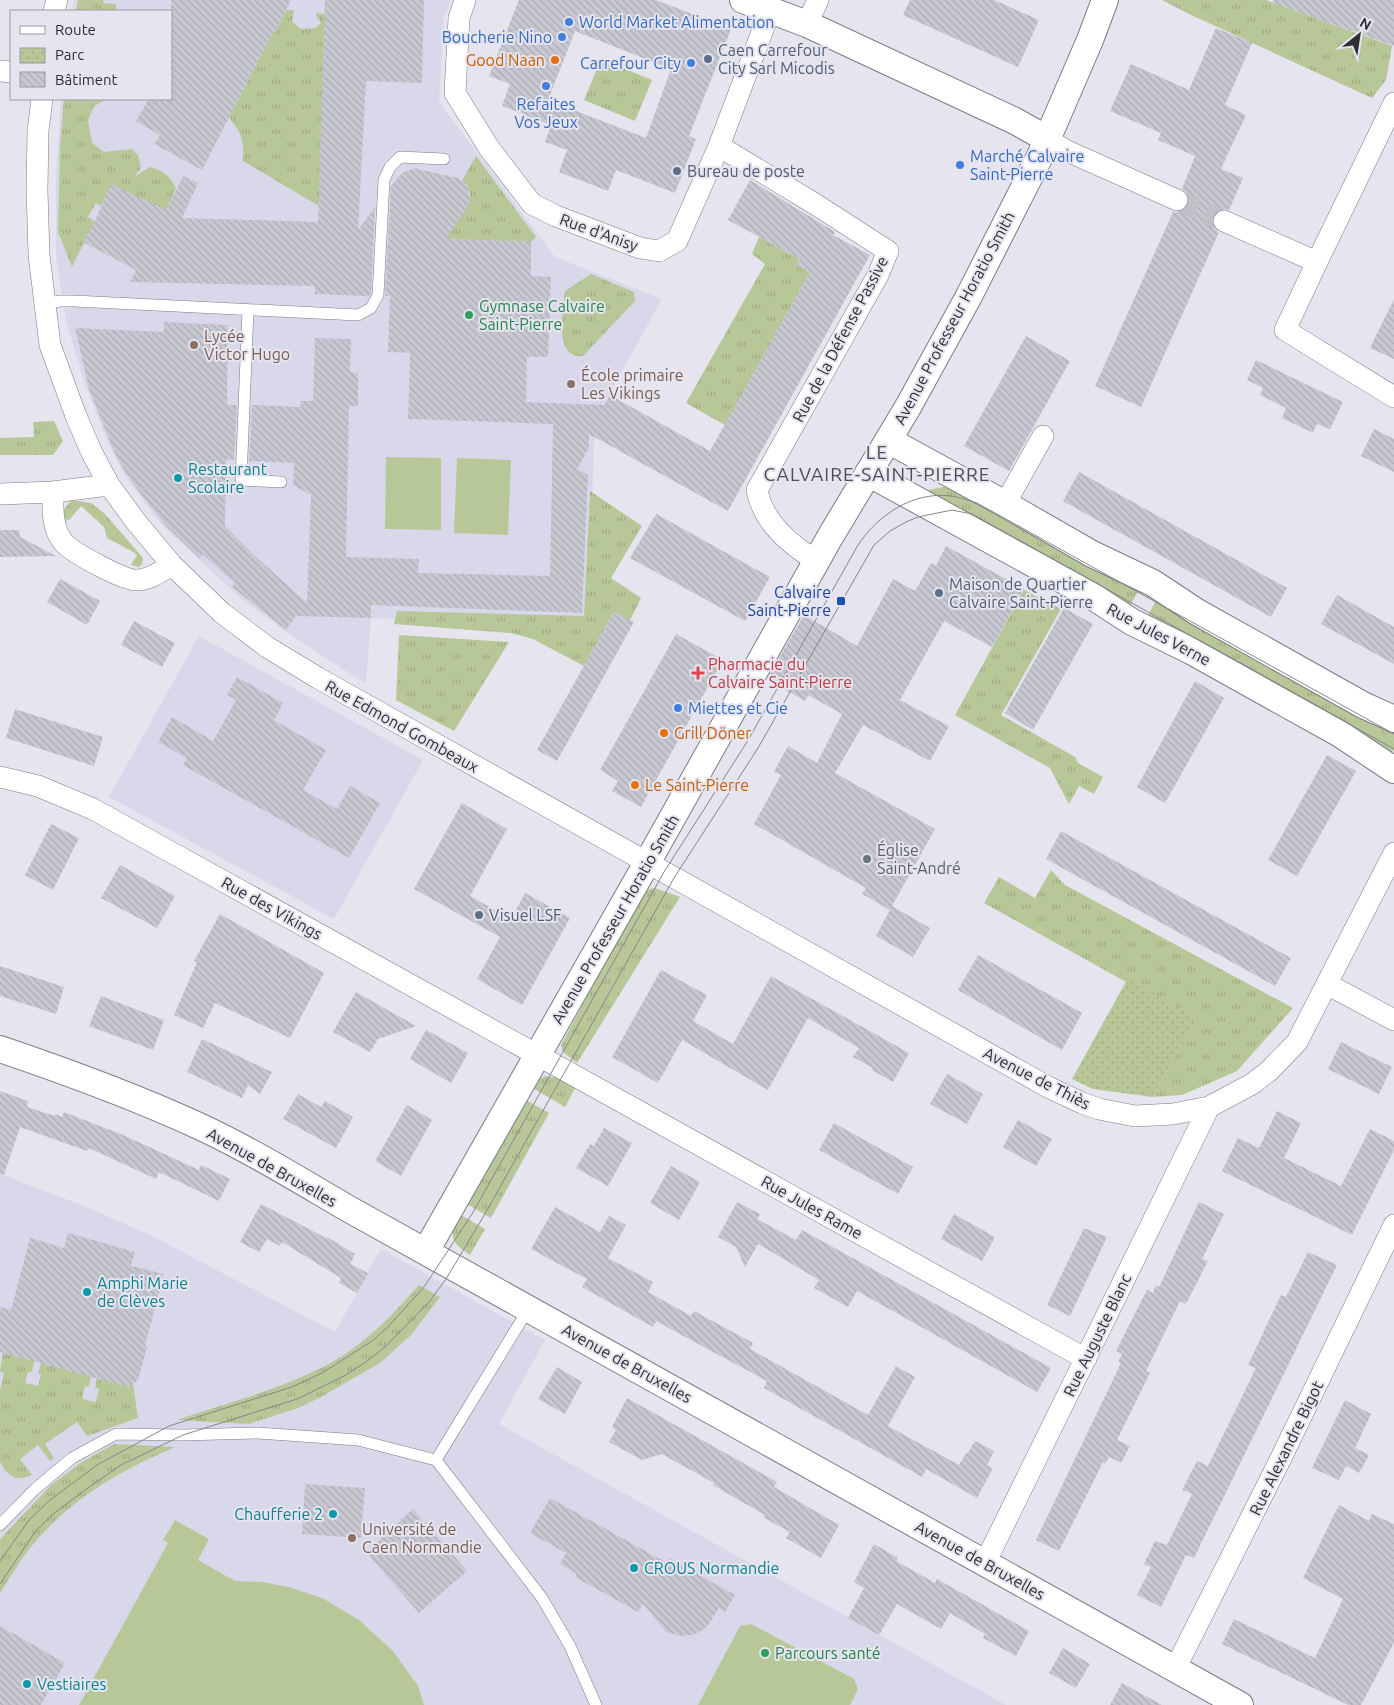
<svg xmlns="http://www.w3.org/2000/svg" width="1394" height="1705" font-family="Ubuntu,sans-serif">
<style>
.built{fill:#d9d8ea;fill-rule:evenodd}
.grass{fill:url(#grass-tufts)}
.park{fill:url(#park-dots)}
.garden{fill:#b8c797}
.building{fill:url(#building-back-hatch);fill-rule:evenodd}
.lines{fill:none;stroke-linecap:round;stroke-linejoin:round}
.minor-tunnel{stroke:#c1c0c9;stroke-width:21;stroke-dasharray:21 11;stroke-linecap:butt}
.service-casing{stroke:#7b7b84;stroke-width:12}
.minor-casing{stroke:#7b7b84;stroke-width:22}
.tertiary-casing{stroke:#7b7b84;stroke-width:28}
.service{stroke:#fff;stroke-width:11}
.minor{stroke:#fff;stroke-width:21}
.tertiary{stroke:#fff;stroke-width:26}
.tram{stroke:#86858d;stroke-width:1}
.shop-dot{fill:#3f7fe0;stroke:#e5e4ef;stroke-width:2}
.service-dot{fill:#5c6f8a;stroke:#e5e4ef;stroke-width:2}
.food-dot{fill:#e8710a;stroke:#e5e4ef;stroke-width:2}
.leisure-dot{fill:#2e9e5b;stroke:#e5e4ef;stroke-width:2}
.education-dot{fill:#8d6e63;stroke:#e5e4ef;stroke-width:2}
.culture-dot{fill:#0f9aa8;stroke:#e5e4ef;stroke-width:2}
.transit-dot{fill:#1a4fb4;stroke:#e5e4ef;stroke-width:2}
.health-dot{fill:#e0444e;stroke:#e5e4ef;stroke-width:2}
.worship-dot{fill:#6b7280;stroke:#e5e4ef;stroke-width:2}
.labels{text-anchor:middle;stroke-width:4;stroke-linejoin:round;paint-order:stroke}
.shop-label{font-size:16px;fill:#366cbe;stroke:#e5e4ef;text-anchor:start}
.service-label{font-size:16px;fill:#4e5e75;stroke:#e5e4ef;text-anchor:start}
.food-label{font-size:16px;fill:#c56008;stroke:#e5e4ef;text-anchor:start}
.street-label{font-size:16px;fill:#2f2e32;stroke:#e5e4ef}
.leisure-label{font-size:16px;fill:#27864d;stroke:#e5e4ef;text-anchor:start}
.education-label{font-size:16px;fill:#785e54;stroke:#e5e4ef;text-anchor:start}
.culture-label{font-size:16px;fill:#0d838f;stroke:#e5e4ef;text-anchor:start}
.transit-label{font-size:16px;fill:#164399;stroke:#e5e4ef;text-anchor:end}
.health-label{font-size:16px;fill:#be3a42;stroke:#e5e4ef;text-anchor:start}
.worship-label{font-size:16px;fill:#5b616d;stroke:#e5e4ef;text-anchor:start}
.quarter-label{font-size:19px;letter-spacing:1px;fill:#4e4e56;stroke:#e5e4ef}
</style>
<defs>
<pattern id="grass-tufts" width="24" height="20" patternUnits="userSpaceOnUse" patternTransform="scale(1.25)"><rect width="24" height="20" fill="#b8c797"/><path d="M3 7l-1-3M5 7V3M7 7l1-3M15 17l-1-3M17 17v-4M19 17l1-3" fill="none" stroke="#9eab83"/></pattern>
<pattern id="park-dots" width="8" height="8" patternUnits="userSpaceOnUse" patternTransform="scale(1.25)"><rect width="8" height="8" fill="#b8c797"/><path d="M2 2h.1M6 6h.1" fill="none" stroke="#9eab83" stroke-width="1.8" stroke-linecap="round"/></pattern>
<pattern id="building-back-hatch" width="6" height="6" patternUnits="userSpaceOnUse" patternTransform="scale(1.25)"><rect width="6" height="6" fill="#c8c8d2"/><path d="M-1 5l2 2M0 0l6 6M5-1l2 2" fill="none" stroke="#acacb5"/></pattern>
</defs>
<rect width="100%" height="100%" fill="#e5e4ef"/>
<!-- built -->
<path class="built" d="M74,0H451L444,18L439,102L555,257L662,299L595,420L587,626L371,618L366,684L289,634L238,596L161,524L125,476L115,457L104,433L83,379L66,320L56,256V178L61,99H171V11H72ZM414,168L458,178L467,185L469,189L470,198L468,206L446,239L531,242V276L548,357H527L525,423L408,419L410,353L389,352L395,183L402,173Z
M199,636L423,760L334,919L109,797Z
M0,1174L84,1206L148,1234L335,1332L381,1249L545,1340L499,1424L1006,1705H0Z"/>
<!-- grass -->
<path class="grass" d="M78,0H103L104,3L116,4V11H76Z
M1162,0H1266L1392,46L1386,80L1372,98L1189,14Z
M286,10H294L292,22L301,29L315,28L321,23L316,15L317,13L325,14L319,206L243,161C244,140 242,134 229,117L273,32L275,33Z
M601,59L652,80L635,121L584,100Z
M64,99H107L94,106L88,120L92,143L104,152L132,149L138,155L141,168L134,177L150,167C163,170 170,176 176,188L166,210L111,185L101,206L96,203L88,217L95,221L72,267L58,232L60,145Z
M476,156L536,237L531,242L446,239L447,216L468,206C472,196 470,187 462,181Z
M759,237L800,259L797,265L810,272L725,425L686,403L765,264L752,254Z
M591,274L634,292L635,301L583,356C553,359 563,309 565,291Z
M54,421L63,441L53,455H0V438L34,437L33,422Z
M943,487L963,491L1143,584L1125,613L919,492Z
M590,491L642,526L611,578L641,598L630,620L614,612L584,666L533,639L511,633L394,624L397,611L584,616Z
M71,500L91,503L105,514L143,558L142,564L139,567L131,565L137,555L135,553L107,538L104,527L81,506L70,519L66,521L63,511Z
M1024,590L1061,609L1001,715L1075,757L1078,763L1103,777L1094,794L1079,786L1069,804L1050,768L955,715Z
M1160,592L1394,725V749L1388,760L1144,624Z
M399,635L509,642L454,731L396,700Z
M1051,870L1065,885L1293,1008L1237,1071L1182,1095L1152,1097L1197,1018L1128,979L1126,982L984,903L999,877L1035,898Z
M655,888L680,897L577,1063L563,1052L561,1045L644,890Z
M545,1076L558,1078L575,1088L565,1107L531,1087L535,1081Z
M524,1099L549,1113L491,1218L465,1203Z
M459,1214L485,1229L470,1255C450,1242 449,1236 459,1214Z
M419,1285L440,1297L411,1335L380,1363L321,1397L298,1408L249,1424L177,1420C223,1404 272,1392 317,1370C358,1351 390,1318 419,1285Z
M3,1353L34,1361L32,1372H28L25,1383L38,1386L41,1375L38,1374L41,1363L91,1376L89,1387L85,1386L82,1399L96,1402L99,1389L95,1388L97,1378L133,1384L138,1418L87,1436L77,1422L45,1444L54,1458L50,1461L38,1445L20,1459L32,1475C16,1482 8,1477 0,1462V1391L4,1373L0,1372Z
M114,1444L175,1447C118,1472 70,1499 30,1548C19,1562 10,1578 0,1593V1540L4,1535L51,1485L82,1462Z"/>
<!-- park -->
<path class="park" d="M1128,978L1197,1018L1152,1097L1093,1089L1072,1079Z"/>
<!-- garden -->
<path class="garden" d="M386,457L441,458V530L385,529Z
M457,458L511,460L508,535L454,533Z
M175,1520L209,1539L198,1560L235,1581L263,1582L292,1588L324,1599L359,1620L393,1651L418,1686L424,1705H79L168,1543L163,1540Z
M751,1624L854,1679L858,1689L850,1705H698L740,1626Z"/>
<!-- building -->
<path class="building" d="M171,0H291L275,33L273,32L202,170L154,144L160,135L136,121L149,99H171Z
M325,0H424L422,83L366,81L358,230L375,207L371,293L369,296L315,294V286L130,282L136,270L83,242L95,221L111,184L166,210L183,176L198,183L182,218L318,222Z
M519,0H656L731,29L689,136L696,139L675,193L616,170L608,191L559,172L567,150L545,142L551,125L502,106L510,84L489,76ZM575,31L671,69L646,138L548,100Z
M910,0H994L1039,20L1018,67L903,15Z
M1273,0H1394V46L1273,3Z
M1216,28L1252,43L1225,105L1246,115L1221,169L1243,178L1229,210L1222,209L1216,211L1213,216L1212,223L1214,229L1219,232L1141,407L1095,386L1173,212H1179L1184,210L1189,205V198L1187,193L1182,189L1195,156L1158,140L1161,133L1110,111L1131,64L1189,90Z
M414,168L458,178L467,185L468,188L470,198L468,206L446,239L531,242V276L551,277L548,357H527L526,402L604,405L610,395L710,451L810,272L797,265L800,259L728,220L750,180L835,232L833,235L870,255L728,511L589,434V448L577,469L588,475L582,613L371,605V618L296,616L286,630L232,587L235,583L202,554L200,559L167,527L137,489L122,467L112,447L89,389L75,328L164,332V322L228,325L227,405H237L234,460L226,459L225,526L255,556L307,603L311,495L293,485L294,463L249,461L252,405L301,407L300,401H313L315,338L351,339L350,372L358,373V406H349L346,557L419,559L418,573L550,576L553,424L408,419L410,353L388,352L390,296H385L391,186L402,173Z
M1394,299V359L1370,348Z
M1026,336L1070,361L1009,471L964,446Z
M1256,360L1343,402L1330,429L1317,424L1313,433L1282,418L1286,408L1260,395L1263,388L1247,380Z
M1374,429L1394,439V472L1361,456Z
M1079,472L1287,588L1271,617L1063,501Z
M656,514L770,577L745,621L630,558Z
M0,530H19L20,537L56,556L0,557Z
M946,546L1024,589L992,647L944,621L900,700L949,726L930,761L863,725L835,773L935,829L892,906L930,928L913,957L876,936L890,910L862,894L866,888L754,824L781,775L774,772L788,746L817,763L842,714L808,695L805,701L767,679L804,615L857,646L893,579L915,591L931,563L936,566Z
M60,579L100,601L87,625L47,602Z
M1337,595L1394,627V664L1321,624Z
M1064,608L1093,624L1033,730L1005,713Z
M614,612L634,622L557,761L537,750Z
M134,621L175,643L162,667L121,645Z
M676,634L723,660L641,807L612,791L618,781L600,770Z
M237,677L283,703L274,720L326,750L303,790L337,809L350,786L380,803L349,858L183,765L187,758L158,742L172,717L213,741L236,700L227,695Z
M1195,681L1224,698L1165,803L1137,787Z
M15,709L103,737L94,766L6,738Z
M1327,755L1356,771L1297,876L1268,860Z
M462,803L507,829L470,896L511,919L525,893L570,918L522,1005L477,979L500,937L414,889Z
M51,824L79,838L53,890L25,875Z
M1061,831L1291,958L1275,986L1046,859Z
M120,865L175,896L157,928L101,898Z
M220,914L324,973L290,1038L215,1003L203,1028L174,1015L197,962L194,961Z
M978,955L1082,1013L1062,1050L958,990Z
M0,966L64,987L56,1014L0,996Z
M661,970L707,995L693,1021L733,1044L771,976L909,1053L893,1082L872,1070L873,1068L853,1057L859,1048L808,1018L768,1090L682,1040L658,1083L612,1057Z
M356,992L416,1026L378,1039L370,1052L333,1032Z
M101,996L164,1020L153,1050L89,1026Z
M426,1030L468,1053L451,1083L410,1059Z
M202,1039L272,1072L260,1094L248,1085L242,1098L187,1072Z
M1341,1042L1392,1067L1379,1094L1328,1069Z
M947,1074L983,1094L967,1124L930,1104Z
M0,1091L28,1101L27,1107L55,1116V1114L62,1117L64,1112L123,1135L199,1170L201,1165L230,1179L219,1201L159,1172L156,1179L89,1148L87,1151L20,1127L4,1175L0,1174Z
M298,1094L321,1107L325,1101L353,1117L336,1148L283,1119Z
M407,1105L432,1120L401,1176L375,1161Z
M1277,1111L1301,1123L1284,1158L1341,1186L1370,1129L1394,1141V1150L1352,1235L1222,1171L1238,1138L1259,1148Z
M1018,1120L1052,1139L1036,1166L1003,1147Z
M834,1123L913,1167L898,1194L819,1150Z
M604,1128L632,1143L608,1186L576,1168L590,1144L594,1146Z
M671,1166L700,1182L679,1220L650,1203Z
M737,1202L760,1214L757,1219L796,1240L802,1230L1051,1368L1037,1392L857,1291L848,1307L814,1288L819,1280L758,1244L745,1267L736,1247L718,1237Z
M1199,1202L1224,1214L1202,1259L1208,1261L1186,1304L1180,1301L1146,1371L1150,1373L1117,1440L1130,1446L1121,1463L1109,1457L1105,1464L1103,1462L1059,1551L1036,1540L1121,1363L1118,1362L1122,1354L1116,1351L1147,1290L1153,1293L1156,1285L1159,1287Z
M261,1204L326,1238L327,1237L355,1254L350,1264L368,1273L357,1293L339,1283L341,1278L282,1242L280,1246L267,1239L259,1252L240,1242Z
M555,1207L600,1232L609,1216L626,1225L608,1258L653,1282L648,1292L691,1316L694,1311L753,1343L750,1349L868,1415L896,1366L915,1377L888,1426L959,1465L966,1453L967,1454L975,1441L994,1451L987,1465L993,1468L977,1498L926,1469L922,1477L764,1388L767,1381L656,1321L653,1327L582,1287L587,1279L531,1249Z
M954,1214L995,1237L982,1261L941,1239Z
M1084,1228L1107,1237L1070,1316L1047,1305Z
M68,1233L135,1252L131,1266L164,1274L145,1346L147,1347L138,1380L129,1387L0,1352V1307L11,1310L30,1238L64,1248Z
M1308,1252L1337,1265L1194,1558L1186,1555L1161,1607L1137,1595L1151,1567L1144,1564L1155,1541L1167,1545L1192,1494L1182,1490L1197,1461L1208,1466L1256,1368L1248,1365L1281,1295L1286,1297Z
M557,1367L582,1382L565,1414L538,1399Z
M627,1398L777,1482L774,1487L839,1525L821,1558L786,1538L790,1532L764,1518L765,1515L713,1485L714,1483L662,1454L642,1460L609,1442L616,1430L612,1427Z
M1345,1400L1371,1414L1355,1448L1369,1455L1359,1473L1346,1466L1339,1480L1312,1468Z
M305,1484L365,1488L361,1538L302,1534Z
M550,1498L667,1563L669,1558L735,1595L725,1612L719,1608L708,1625L703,1630L693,1635L680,1636L666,1632L643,1604L638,1612L575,1577L577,1574L560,1564L566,1553L530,1533Z
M1339,1505L1369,1521L1372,1514L1394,1524V1643L1361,1705H1348L1222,1644L1234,1619L1315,1658L1343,1599L1303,1578Z
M413,1509L467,1571L419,1613L366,1552Z
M874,1544L898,1558L896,1561L935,1583L937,1579L1029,1631L1016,1656L983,1638L985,1634L950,1613L941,1629L897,1604L879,1635L848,1618L864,1588L854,1582Z
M0,1626L65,1663L41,1705H0Z
M1063,1648L1090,1664L1076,1688L1049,1673Z
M1122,1683L1162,1705H1110Z"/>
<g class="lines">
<!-- minor-tunnel -->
<path class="minor-tunnel" d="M1177,200L1224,221"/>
<!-- service casing -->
<g class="service-casing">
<path id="service" d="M45,304L60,301H74L358,315L371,308L378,295L384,180L390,167L400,157L444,159
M248,310L241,480L281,482
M436,1460L529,1308
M0,1525L34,1490L72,1458L116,1434L183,1435L258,1433L358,1440L436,1460L542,1598L570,1646L596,1705"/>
</g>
<!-- minor casing -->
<g class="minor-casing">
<path id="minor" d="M465,0L459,18L455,93L489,148L532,204L556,216L640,248L659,251L677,241L719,146L770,11
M54,11L57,0
M807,24L818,0
M0,71L11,72
M42,99L38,131L37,190L39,255L50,345L76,416L91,451L109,485L137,523L172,565L222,613L267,647L318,678L1048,1087L1082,1103L1099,1109L1135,1116L1173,1114L1209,1107L1252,1084L1269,1071L1297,1042L1394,853
M1047,139L1065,150L1177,200
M719,146L815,204L888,251L878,275L757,490C763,522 790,545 817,561
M1224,221L1317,262L1285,330L1394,397
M1317,262L1394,103
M53,492C53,507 52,520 58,534C60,537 62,541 65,544C74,553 124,581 137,580C150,580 161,571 172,565
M0,494L53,492L109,485
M1005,504L1043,436
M0,777L38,786L93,809L1086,1359
M1327,984L1394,1020
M985,1563L1209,1107
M1175,1669L1281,1458L1394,1225"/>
</g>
<!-- tertiary casing -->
<g class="tertiary-casing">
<path id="tertiary" d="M743,0L807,24L1015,121L1047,139
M888,440L1005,504L1092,554L1153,583L1197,612L1363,705L1394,719
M868,473L1092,596L1132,622L1191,651L1340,734L1394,770
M0,1049C68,1072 136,1097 201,1127C252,1151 299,1180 347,1208L1240,1705
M426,1251L647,863L830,537L908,407L969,296L1040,156L1090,40L1105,0"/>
</g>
<!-- service -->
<use href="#service" class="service"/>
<!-- minor -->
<use href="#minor" class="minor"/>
<!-- tertiary -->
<use href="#tertiary" class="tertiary"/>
<!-- tram -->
<path class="tram" d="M0,1561L29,1520L50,1500L97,1465L169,1426L292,1387L322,1373L372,1341L387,1328L424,1287L472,1214L664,872L747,742L858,545C878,515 913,491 951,496C960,497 969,501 977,503L1394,734
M0,1584L35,1532L53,1514L92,1485L121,1465L183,1435L297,1399L344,1376L366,1362L386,1346L429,1302L446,1279L482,1219L674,878L758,748L874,545L890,531L906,522L918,517L952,510L972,514L1394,749"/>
</g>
<!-- markers -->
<g class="shop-dot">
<circle cx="569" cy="22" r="5"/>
<circle cx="562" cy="37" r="5"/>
<circle cx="691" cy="63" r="5"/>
<circle cx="546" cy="86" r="5"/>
<circle cx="960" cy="165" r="5"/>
<circle cx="678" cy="708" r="5"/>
</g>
<g class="service-dot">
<circle cx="708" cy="59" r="5"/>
<circle cx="677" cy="171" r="5"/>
<circle cx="939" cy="593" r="5"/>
<circle cx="479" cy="915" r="5"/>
</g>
<g class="food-dot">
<circle cx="555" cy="60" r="5"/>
<circle cx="664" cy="733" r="5"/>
<circle cx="635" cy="785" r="5"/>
</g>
<g class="leisure-dot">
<circle cx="469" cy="315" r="5"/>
<circle cx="765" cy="1653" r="5"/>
</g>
<g class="education-dot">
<circle cx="194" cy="345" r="5"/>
<circle cx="571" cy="384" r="5"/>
<circle cx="352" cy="1538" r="5"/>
</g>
<g class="culture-dot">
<circle cx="178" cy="478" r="5"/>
<circle cx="87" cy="1292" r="5"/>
<circle cx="333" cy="1514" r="5"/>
<circle cx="634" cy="1568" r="5"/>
<circle cx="27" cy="1684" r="5"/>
</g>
<rect class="transit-dot" x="836" y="596" width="10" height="10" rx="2.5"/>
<path class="health-dot" d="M695.5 665.5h5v5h5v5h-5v5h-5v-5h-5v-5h5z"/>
<circle class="worship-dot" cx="867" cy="859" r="5"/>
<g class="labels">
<!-- shop labels -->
<g class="shop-label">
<text x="579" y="28">World Market Alimentation</text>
<text x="552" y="43" text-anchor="end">Boucherie Nino</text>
<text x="681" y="69" text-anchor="end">Carrefour City</text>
<text x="546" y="110" text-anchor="middle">Refaites<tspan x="546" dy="18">Vos Jeux</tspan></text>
<text x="970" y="162">Marché Calvaire<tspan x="970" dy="18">Saint-Pierre</tspan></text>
<text x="688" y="714">Miettes et Cie</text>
</g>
<!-- service labels -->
<g class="service-label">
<text x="718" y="56">Caen Carrefour<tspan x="718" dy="18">City Sarl Micodis</tspan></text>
<text x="687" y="177">Bureau de poste</text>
<text x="949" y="590">Maison de Quartier<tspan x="949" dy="18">Calvaire Saint-Pierre</tspan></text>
<text x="489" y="921">Visuel LSF</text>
</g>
<!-- food labels -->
<g class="food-label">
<text x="545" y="66" text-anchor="end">Good Naan</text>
<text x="674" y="739">Grill Döner</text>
<text x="645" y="791">Le Saint-Pierre</text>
</g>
<!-- street labels -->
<g class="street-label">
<text transform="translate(599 232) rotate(20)" y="6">Rue d'Anisy</text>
<text transform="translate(954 318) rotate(-62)" y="6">Avenue Professeur Horatio Smith</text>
<text transform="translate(840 339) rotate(-62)" y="6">Rue de la Défense Passive</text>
<text transform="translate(1159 634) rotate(28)" y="6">Rue Jules Verne</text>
<text transform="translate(402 726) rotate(29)" y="6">Rue Edmond Gombeaux</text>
<text transform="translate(272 908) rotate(29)" y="6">Rue des Vikings</text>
<text transform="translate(615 919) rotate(-60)" y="6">Avenue Professeur Horatio Smith</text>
<text transform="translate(1037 1078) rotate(27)" y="6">Avenue de Thiès</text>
<text transform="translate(272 1167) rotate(29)" y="6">Avenue de Bruxelles</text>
<text transform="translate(812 1207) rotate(29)" y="6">Rue Jules Rame</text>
<text transform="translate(1097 1335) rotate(-64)" y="6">Rue Auguste Blanc</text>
<text transform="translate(627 1363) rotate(29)" y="6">Avenue de Bruxelles</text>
<text transform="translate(1286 1448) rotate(-64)" y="6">Rue Alexandre Bigot</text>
<text transform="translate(980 1560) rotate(29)" y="6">Avenue de Bruxelles</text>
</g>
<!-- leisure labels -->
<g class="leisure-label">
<text x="479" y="312">Gymnase Calvaire<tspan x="479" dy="18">Saint-Pierre</tspan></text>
<text x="775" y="1659">Parcours santé</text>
</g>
<!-- education labels -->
<g class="education-label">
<text x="204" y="342">Lycée<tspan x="204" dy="18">Victor Hugo</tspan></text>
<text x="581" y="381">École primaire<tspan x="581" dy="18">Les Vikings</tspan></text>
<text x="362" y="1535">Université de<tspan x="362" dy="18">Caen Normandie</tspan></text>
</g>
<!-- culture labels -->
<g class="culture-label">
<text x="188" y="475">Restaurant<tspan x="188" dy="18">Scolaire</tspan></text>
<text x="97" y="1289">Amphi Marie<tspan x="97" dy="18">de Clèves</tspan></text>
<text x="323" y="1520" text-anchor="end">Chaufferie 2</text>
<text x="644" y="1574">CROUS Normandie</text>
<text x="37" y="1690">Vestiaires</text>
</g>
<!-- transit labels -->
<g class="transit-label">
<text x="831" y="598">Calvaire<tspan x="831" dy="18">Saint-Pierre</tspan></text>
</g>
<!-- health labels -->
<g class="health-label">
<text x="708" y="670">Pharmacie du<tspan x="708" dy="18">Calvaire Saint-Pierre</tspan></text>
</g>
<!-- worship labels -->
<g class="worship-label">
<text x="877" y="856">Église<tspan x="877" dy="18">Saint-André</tspan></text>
</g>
<!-- quarter labels -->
<g class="quarter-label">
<text x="877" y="459">LE<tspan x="877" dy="22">CALVAIRE-SAINT-PIERRE</tspan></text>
</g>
</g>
<!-- legend -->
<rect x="10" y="10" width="162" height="90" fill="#e5e4ef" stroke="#9c9ba3"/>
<rect x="20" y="26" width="25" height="8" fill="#ffffff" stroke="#9c9ba3"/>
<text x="55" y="35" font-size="15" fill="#2f2e32">Route</text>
<rect x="20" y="48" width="25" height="15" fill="url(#park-dots)" stroke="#9c9ba3"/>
<text x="55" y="60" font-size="15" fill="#2f2e32">Parc</text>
<rect x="20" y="72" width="25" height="15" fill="url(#building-back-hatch)" stroke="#9c9ba3"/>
<text x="55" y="85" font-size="15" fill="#2f2e32">Bâtiment</text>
<!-- north arrow -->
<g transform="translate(1359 35) rotate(30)" stroke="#e5e4ef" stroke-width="4" paint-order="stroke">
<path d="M0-4L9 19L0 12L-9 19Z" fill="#2f2e32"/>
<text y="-8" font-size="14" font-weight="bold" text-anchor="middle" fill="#2f2e32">N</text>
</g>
</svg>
